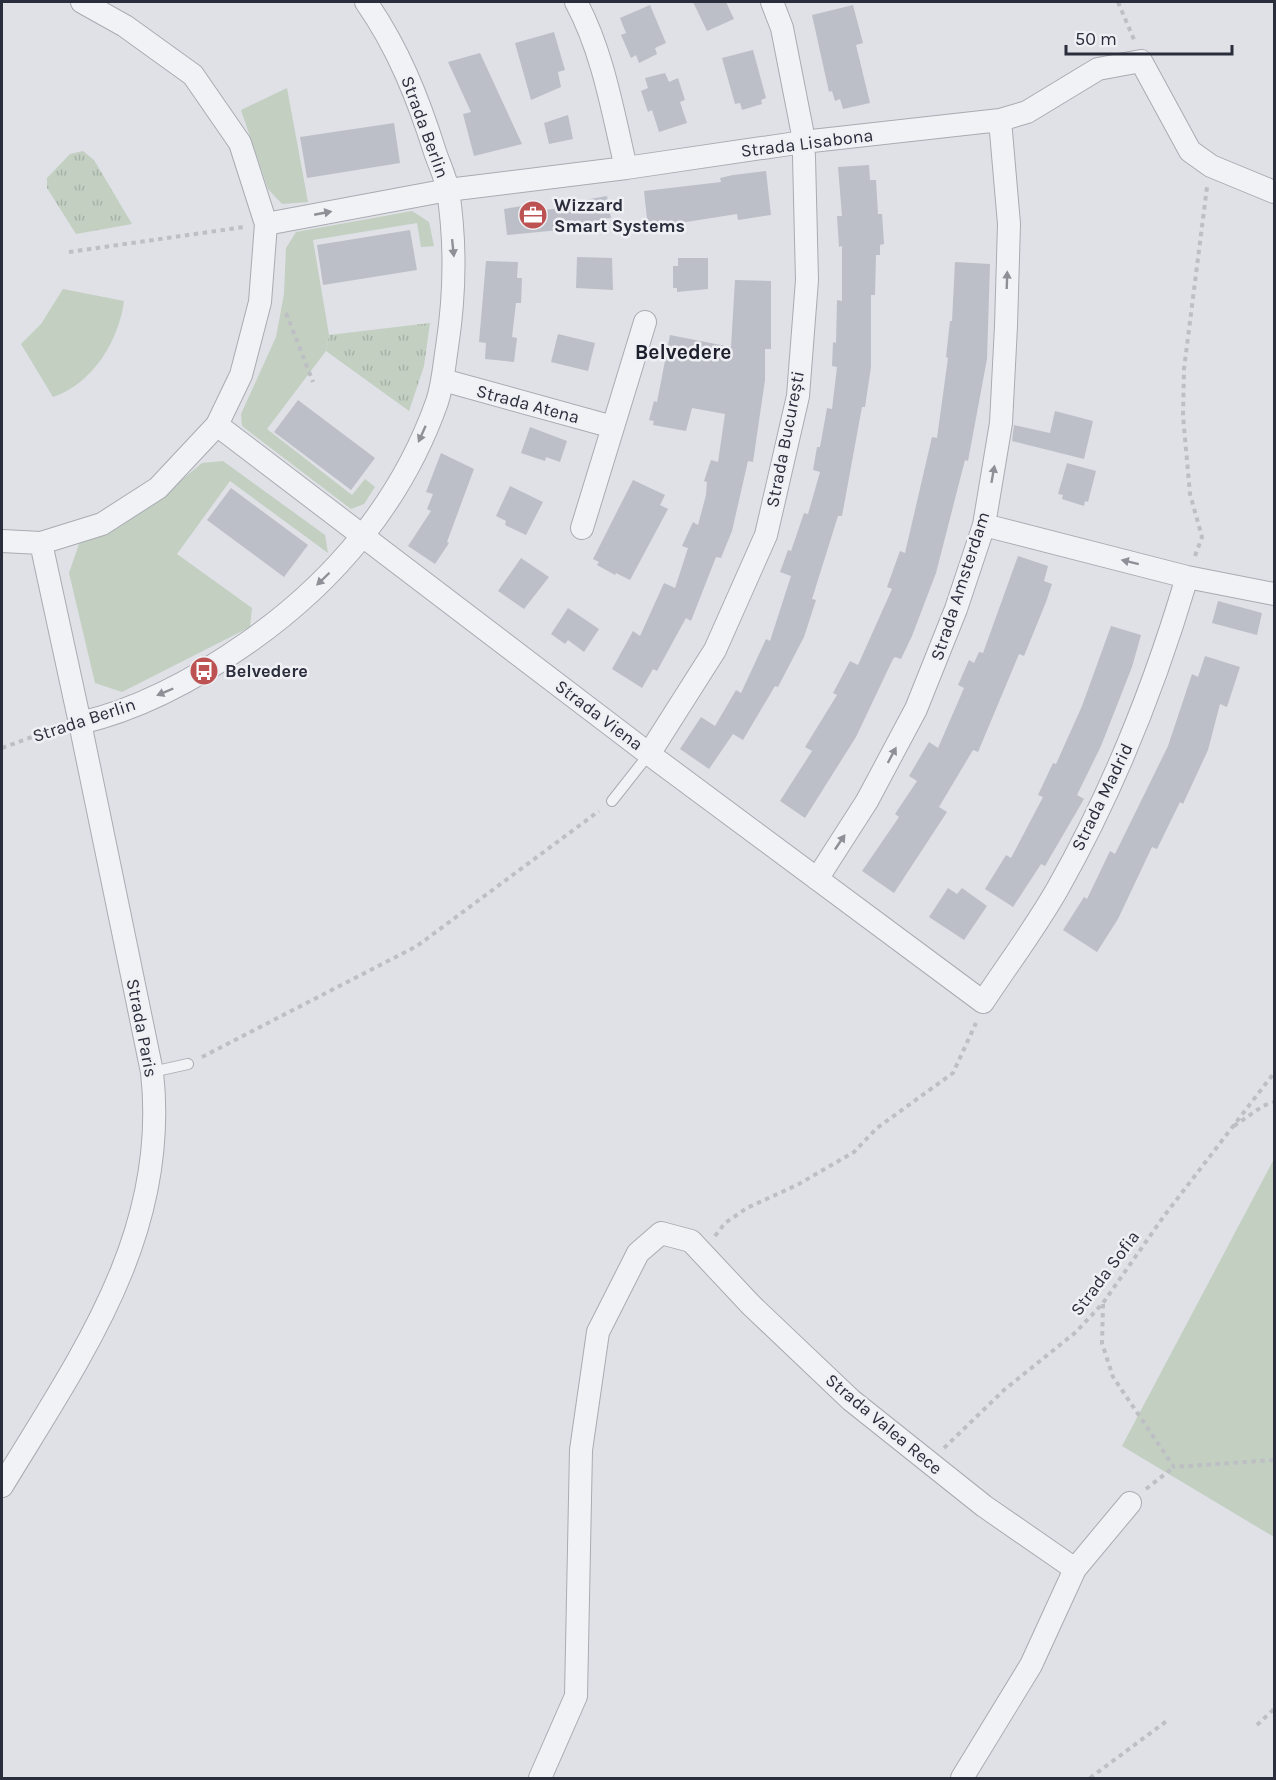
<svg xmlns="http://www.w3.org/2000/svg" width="1276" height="1780" font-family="Karla,sans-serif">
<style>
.grass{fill:#c2cfc1}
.park{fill:url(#park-tufts)}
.building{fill:#bdbfc8}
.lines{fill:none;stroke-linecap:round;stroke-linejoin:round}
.service-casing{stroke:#a9abb3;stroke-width:12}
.minor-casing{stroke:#a9abb3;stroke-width:24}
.path{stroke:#bdbfc5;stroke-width:4;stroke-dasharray:4.5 4.5;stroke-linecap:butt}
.service{stroke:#f1f2f5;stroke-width:10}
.minor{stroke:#f1f2f5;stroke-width:22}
.oneway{fill:#8e9098}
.labels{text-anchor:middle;stroke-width:5;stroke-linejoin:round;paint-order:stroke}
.street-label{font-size:18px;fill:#2a2d3b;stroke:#eef0f4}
.poi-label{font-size:18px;font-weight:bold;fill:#2a2d3b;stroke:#eef0f4;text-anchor:start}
.quarter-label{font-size:21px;font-weight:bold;fill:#1c1f2c;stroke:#eef0f4}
</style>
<defs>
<pattern id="park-tufts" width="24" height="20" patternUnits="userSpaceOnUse" patternTransform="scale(1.5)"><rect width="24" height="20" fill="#c2cfc1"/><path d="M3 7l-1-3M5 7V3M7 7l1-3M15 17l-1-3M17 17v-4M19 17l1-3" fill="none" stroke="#a7b2a7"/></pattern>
</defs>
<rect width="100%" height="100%" fill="#dfe1e6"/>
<!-- grass -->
<path class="grass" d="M287,88L308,202L282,204L268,189L241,110Z
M412,211L429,222L434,246L421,247L417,223L313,240L329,335L326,351L267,429L352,495L365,479L375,487L364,504L351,509L242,426L241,414L276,337L284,294L286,248L296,232Z
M63,289L124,301C119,341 92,384 53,397L21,344L41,324Z
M223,461L325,535L328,553L230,481L177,554L252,608L250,627L122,692L95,683L69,573L79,544L150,506L202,463Z
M1274,1159V1537L1122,1446Z"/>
<!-- park -->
<path class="park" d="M83,151L94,160L132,224L76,234L47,188V178L70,154Z
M430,323L424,366L409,411L326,351L329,335Z"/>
<!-- building -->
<path class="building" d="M693,2H726L734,19L707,31Z
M650,5L666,43L655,48L657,54L639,63L636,55L631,58L621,35L626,33L620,18Z
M853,5L863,43L856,45L870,103L843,109L840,99L835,101L832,91L829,92L812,15Z
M554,32L565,70L558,72L561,87L531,100L515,43Z
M753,50L766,98L761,100L762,104L742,110L740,103L735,104L722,58Z
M480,53L522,144L474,156L463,114L471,112L448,62Z
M665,73L669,82L678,78L685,100L680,102L687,123L659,132L652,110L648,112L641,91L648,88L645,78Z
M568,115L573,139L549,144L544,123Z
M394,123L400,163L307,178L300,137Z
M869,165L870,180H876L878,214H882L884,244L880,245V255H876L875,295H871V367L865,407H862L842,516H838L812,599L816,600L804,637L778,687L775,686L743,740L733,734L709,769L680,749L701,717L715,726L736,690L741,693L766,639L770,641L791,576L780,572L788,550L791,551L804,513L808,514L820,472L813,470L817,447H820L827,408L832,409L837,367L832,366L833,342L836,343L837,300L842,301V246L839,247L837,216H842L838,167Z
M766,171L771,215L738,220L737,214L648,228L644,191L721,182L720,178L733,175Z
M607,196L611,218L600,219L601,226L507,235L504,209L522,206L523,213L568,207L567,203Z
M410,230L417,270L323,285L317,245Z
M577,257L612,258L613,290L576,288Z
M678,258H708V289L677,292V288H673V266H678Z
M486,261L518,262L517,278H522L521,303H516L512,337L517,338L514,362L485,359L486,343L479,342Z
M955,262L990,264L987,359L968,461L965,460L936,573L912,636L901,659L895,657L893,659L856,737L805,818L780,801L812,751L805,747L837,695L833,693L850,661L858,665L892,589L887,587L900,551L905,553L932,437L937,438L948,358L946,357L950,321H952Z
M735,280L771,281V349H765V380L753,462L748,461L732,531L721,558L716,557L691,621L686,618L657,671L653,669L642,688L612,669L633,631L640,636L664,583L675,588L688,548L682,546L693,522L698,525L706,495L707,482L704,481L711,460L718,462L725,414L692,408L686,431L653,425L654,421L649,420L654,401L657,402L670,335L731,347Z
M558,334L595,343L588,371L551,362Z
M298,400L375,458L351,490L274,432Z
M1055,411L1093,421L1084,459L1012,441L1014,425L1050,433Z
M530,427L567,441L560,462L546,457L545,461L521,453Z
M441,453L474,469L447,542L449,543L435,564L408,546L431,511L427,509L433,494L426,492Z
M1067,463L1096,471L1088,502L1085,501L1084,506L1062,499L1063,495L1058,494Z
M633,480L665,495L660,505L668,509L630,580L616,573L615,575L597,565L599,562L593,559Z
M510,486L543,502L526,535L505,525L506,521L496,516Z
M231,488L308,545L284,577L207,520Z
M1018,556L1048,566L1044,581L1052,584L1046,602L1024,656L1019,654L978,752L973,750L939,807L947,812L894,893L862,871L899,817L895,814L917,781L909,776L929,742L938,748L964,688L958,685L969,660L974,663L979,652L983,653Z
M521,558L549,577L524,609L498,591Z
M1218,601L1262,613L1257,635L1212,623Z
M568,608L599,629L584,652L568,640L565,644L551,634Z
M1111,626L1141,635L1132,667L1101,746L1077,795L1084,799L1045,866L1041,864L1013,907L985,889L1006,855L1011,858L1043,797L1038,795L1053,763L1056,764L1082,706Z
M1205,656L1240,667L1227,707L1220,704L1208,750L1183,804L1180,802L1157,849L1152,847L1118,919L1097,952L1063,930L1084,897L1087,899L1110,851L1115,854L1168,746L1192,674L1198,677Z
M948,888L957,894L962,888L987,906L964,940L929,917Z"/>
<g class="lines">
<!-- service casing -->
<g class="service-casing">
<path id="service" d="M612,801L649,754
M152,1072L188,1064"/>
</g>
<!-- minor casing -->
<g class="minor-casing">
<path id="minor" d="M576,2C603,52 613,113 626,168
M266,224L448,190L626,168L803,142L1000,120L1027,112L1098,69L1141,61L1190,151L1211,166L1274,192
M443,380L613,427L582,528
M217,425L649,754L983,1002C1008,964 1036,927 1058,888C1114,789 1155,685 1187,577
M613,427L645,322
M984,525L1187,577L1274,594
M2,541L41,543L102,524L158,488L217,425L241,375L260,302L266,224L240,143L193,75L125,26L82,2
M80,723C141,709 199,677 250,641C335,581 402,501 437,402C443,384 444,366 447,347C455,295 456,243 448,191C446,178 439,164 435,152C418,98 398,48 366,2
M649,754L715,650L766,535L798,396L807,280L804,157L802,130L782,28L772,2
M817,879L867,801L916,709L956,609L984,525L1001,423L1006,326L1009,224L1000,120
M2,1486C81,1356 170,1233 152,1072L80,723L41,543
M540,1778L576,1696L581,1450L598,1332L638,1253L661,1233L691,1241L751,1305L851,1400L984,1506L1075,1569
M962,1778L1031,1665L1075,1569L1130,1503"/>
</g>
<!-- path -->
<path class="path" d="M1118,2L1135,42
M69,252L244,227
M286,313L313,382
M1195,556L1202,537L1190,494L1183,416L1184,369L1207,187
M2,748L59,727
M202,1057L417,946L599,811
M1234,1126L1263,1106L1274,1102
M715,1236L725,1223L747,1208L799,1184L854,1152L877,1128L953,1073L976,1023
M1103,1304L1102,1343L1113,1377L1174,1467L1274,1460
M944,1448L1004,1390L1076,1332L1103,1303L1164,1216L1274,1073
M1146,1489L1174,1467
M1257,1725L1274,1709
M1090,1778L1168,1720"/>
<!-- service -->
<use href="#service" class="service"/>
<!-- minor -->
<use href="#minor" class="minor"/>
</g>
<!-- one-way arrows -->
<defs><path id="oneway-solid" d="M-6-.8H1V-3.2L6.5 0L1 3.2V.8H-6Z" transform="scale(1.5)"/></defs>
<g class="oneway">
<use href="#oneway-solid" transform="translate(323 213) rotate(-11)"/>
<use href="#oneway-solid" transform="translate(453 248) rotate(84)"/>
<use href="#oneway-solid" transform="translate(1007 280) rotate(-88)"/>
<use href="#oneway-solid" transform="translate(422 434) rotate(114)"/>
<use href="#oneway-solid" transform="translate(993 474) rotate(-80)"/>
<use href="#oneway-solid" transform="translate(1130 562) rotate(-166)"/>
<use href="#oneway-solid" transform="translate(323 579) rotate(136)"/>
<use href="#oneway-solid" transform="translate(165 692) rotate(157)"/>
<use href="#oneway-solid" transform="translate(892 755) rotate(-62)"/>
<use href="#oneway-solid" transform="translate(840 842) rotate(-56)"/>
</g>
<!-- icons -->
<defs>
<g id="office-disc" transform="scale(1.5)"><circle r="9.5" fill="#bd5252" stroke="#eef0f4"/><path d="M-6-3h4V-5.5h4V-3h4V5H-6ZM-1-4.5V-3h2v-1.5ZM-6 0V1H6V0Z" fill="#fff"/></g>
<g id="bus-disc" transform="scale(1.5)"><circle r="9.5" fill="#bd5252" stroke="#eef0f4"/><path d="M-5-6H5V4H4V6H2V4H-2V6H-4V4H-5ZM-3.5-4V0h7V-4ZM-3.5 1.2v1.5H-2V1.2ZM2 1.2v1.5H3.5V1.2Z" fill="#fff"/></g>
</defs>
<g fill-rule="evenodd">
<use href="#office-disc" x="533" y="215"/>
<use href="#bus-disc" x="204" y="671"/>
</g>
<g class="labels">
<!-- street labels -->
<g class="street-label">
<text transform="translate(425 127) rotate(70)" y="6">Strada Berlin</text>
<text transform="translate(807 143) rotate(-7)" y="6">Strada Lisabona</text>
<text transform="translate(528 404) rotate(15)" y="6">Strada Atena</text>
<text transform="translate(785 439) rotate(-79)" y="6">Strada București</text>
<text transform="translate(960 586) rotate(-72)" y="6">Strada Amsterdam</text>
<text transform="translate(599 715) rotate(37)" y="6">Strada Viena</text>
<text transform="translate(84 720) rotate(-18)" y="6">Strada Berlin</text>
<text transform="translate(1102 797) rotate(-64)" y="6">Strada Madrid</text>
<text transform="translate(142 1028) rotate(79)" y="6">Strada Paris</text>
<text transform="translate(1105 1273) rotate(-53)" y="6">Strada Sofia</text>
<text transform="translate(884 1424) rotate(40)" y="6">Strada Valea Rece</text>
</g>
<!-- poi labels -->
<g class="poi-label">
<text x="554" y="211">Wizzard<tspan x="554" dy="21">Smart Systems</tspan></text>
<text x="225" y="677">Belvedere</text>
</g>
<!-- quarter labels -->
<g class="quarter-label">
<text x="683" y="359">Belvedere</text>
</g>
</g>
<!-- border -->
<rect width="1276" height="1780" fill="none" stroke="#2a2d3b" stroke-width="6"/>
<!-- scale -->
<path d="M1066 45v9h166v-9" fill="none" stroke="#2a2d3b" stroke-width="3"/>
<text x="1075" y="45" font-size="18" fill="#2a2d3b" stroke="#eef0f4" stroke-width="4.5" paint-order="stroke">50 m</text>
</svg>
